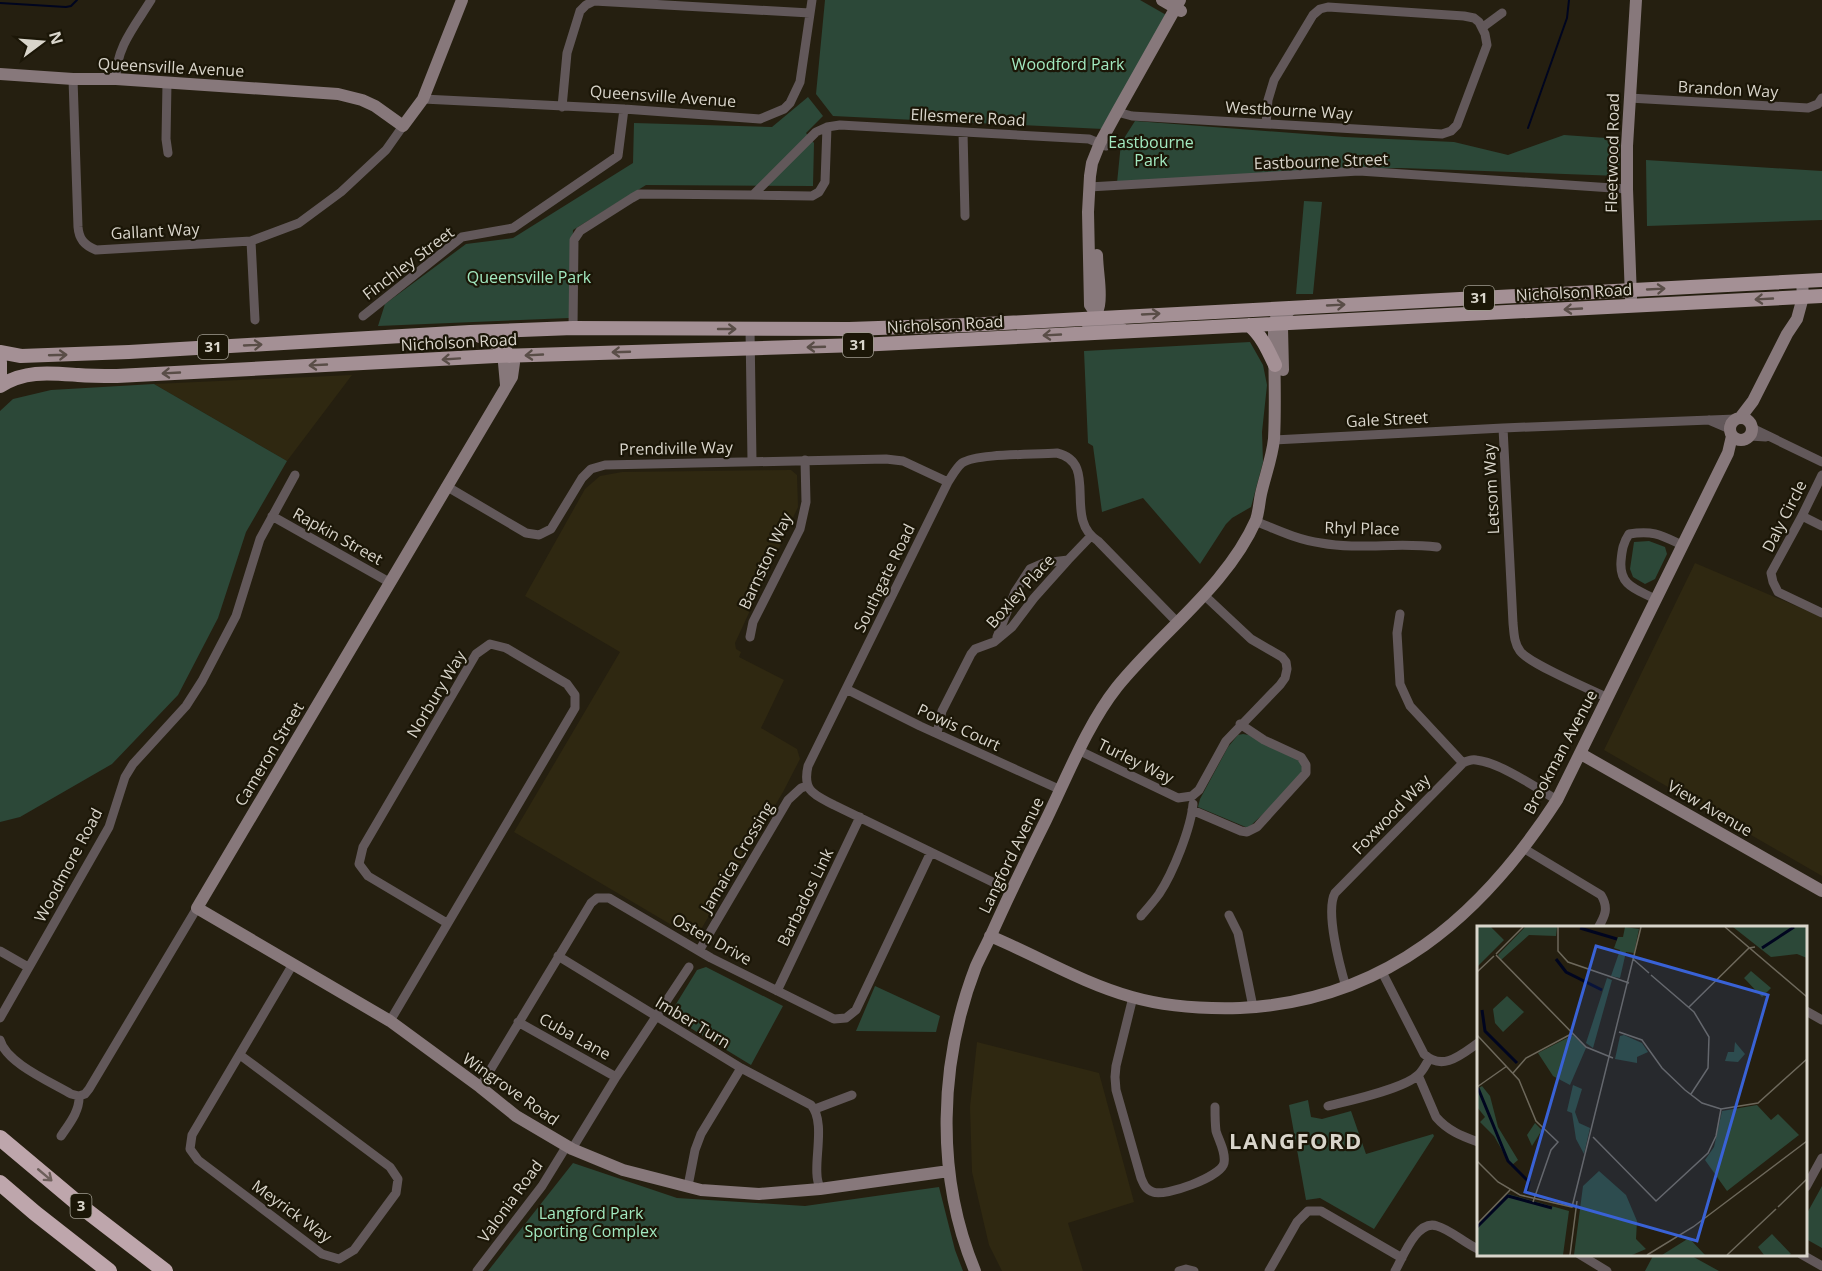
<svg xmlns="http://www.w3.org/2000/svg" width="1822" height="1271" font-family="'Open Sans',sans-serif">
<style>
.built{fill:#2f2811}
.green{fill:#2c4838}
.lines{fill:none;stroke-linecap:round;stroke-linejoin:round}
.stream{stroke:#00051f;stroke-width:2}
.street{stroke:#62585a;stroke-width:9}
.secondary{stroke:#87787b;stroke-width:12}
.primary{stroke:#a49095;stroke-width:14}
.highway{stroke:#bea6ac;stroke-width:16}
.oneway{stroke:#594d47}
.oneway2{stroke:#6c5e5a}
.labels{text-anchor:middle;stroke-width:4.5;stroke-linejoin:round;paint-order:stroke}
.shield{fill:#1b1607;stroke:#a09c90;stroke-width:1.5}
.shield-label{font-size:15px;font-weight:bold;fill:#d9d5cb}
.park-label{font-size:16px;fill:#a2e9c0;stroke:#1b1607}
.street-label{font-size:16px;fill:#d9d5cb;stroke:#1b1607}
.district-label{font-size:22px;font-weight:bold;letter-spacing:1.5px;fill:#d9d5cb;stroke:#1b1607}
.inset-river{fill:none;stroke:#00051f;stroke-width:3}
.inset-road{fill:none;stroke:#6d685b;stroke-width:1.5}
.view{fill:#3962d6;fill-opacity:0.15;stroke:#3962d6;stroke-width:3}
.inset-edge{fill:none;stroke:#d9d5cb;stroke-width:3}
</style>
<rect width="100%" height="100%" fill="#251f10"/>
<!-- built -->
<path class="built" d="M352,375L287,461L154,384Z
M791,470L797,475L798,507L735,643L736,649L741,652L739,657L784,680L761,728L797,749L800,759L783,792L697,936L692,937L514,832L620,652L525,596L585,489L600,476L622,472Z
M1695,563L1822,617V876L1604,750Z
M977,1042L1099,1073L1134,1202L1068,1223L1083,1271H1002L989,1245L972,1172L970,1107Z"/>
<!-- green -->
<path class="green" d="M825,0H1140L1168,16L1103,129L833,116L816,94Z
M808,97L823,116L806,133L814,143L813,186L646,185L573,230L569,318L378,326L385,304L466,244L513,238L633,163L634,123L772,127Z
M1135,121L1345,137L1454,142L1508,155L1564,135L1620,139L1619,176L1401,168L1328,169L1117,183L1121,143Z
M1646,160L1822,171V220L1647,226Z
M1304,201L1322,202L1313,294H1296Z
M1250,342L1263,365L1267,385L1262,432L1263,462L1251,507L1232,518L1226,524L1200,564L1143,498L1102,512L1093,446L1088,443L1084,351Z
M154,384L287,461L246,532L218,618L178,695L112,764L20,817L0,822V411L13,399L51,390Z
M1649,541L1665,547L1667,554L1655,579L1645,584L1633,577L1630,569L1634,542Z
M1243,734L1249,735L1301,761L1305,770L1277,801L1248,828L1198,807L1200,799L1228,747L1238,735Z
M706,967L783,1006L751,1065L674,1018L673,1009L697,970Z
M875,986L940,1016L936,1032L856,1031Z
M1308,1100L1311,1117L1322,1119L1351,1111L1366,1154L1433,1134L1434,1136L1374,1229L1320,1198L1306,1200L1289,1105Z
M573,1163L677,1198L805,1206L939,1187L955,1250L963,1271H488Z
M1822,1186V1248L1806,1239V1215Z
M1654,1254L1690,1255L1719,1271H1645Z"/>
<g class="lines">
<!-- stream -->
<path class="stream" d="M0,3L66,7L71,6L77,0
M1528,128L1567,18L1569,0"/>
<!-- street -->
<path class="street" d="M1483,27L1502,13
M73,79L78,227C79,239 84,245 96,250L251,241
M116,79C116,47 135,26 151,0
M167,83L166,139L168,153
M1629,98L1808,108L1818,104L1822,98
M423,99L624,109L760,119L784,109L790,103L800,82L812,0
M562,107L567,53L580,11L586,5L594,1L810,13
M1117,112L1132,116L1442,134L1451,131L1457,125L1487,45L1485,34L1479,22L1474,18L1464,16L1328,7L1320,9L1313,15L1274,80L1268,100L1266,124
M963,132L965,216
M1089,187L1359,171L1627,189
M753,195L812,196L819,192L825,182L827,127
M363,316L462,237L513,228L618,156L624,109
M255,320L251,241L299,223L341,192L386,150L403,126
M573,328L574,240L580,231L632,198L639,194L753,195L816,132L827,127L840,125L1089,139L1106,146
M750,329L752,461
M1709,420L1730,429
M1752,428L1822,462
M1750,436L1766,437
M1274,440L1503,428
M1822,475L1802,516L1771,573L1773,582L1778,592L1822,613
M446,486L526,533L539,535L551,529L582,478L591,469L605,465L886,459L903,461L948,482
M272,516L389,582
M1802,516L1822,526
M1255,521C1277,530 1298,540 1321,543C1359,550 1398,542 1437,547
M1655,599C1636,589 1619,586 1621,561C1622,550 1623,543 1629,534C1653,530 1661,535 1682,545
M1400,614L1397,633L1400,684L1410,706L1463,763
M750,637L753,622L800,529L806,502L805,460
M997,637L1015,592L1030,569L1044,563L1068,560L1090,537
M846,689L920,726L1061,790
M1608,698C1591,690 1528,663 1520,651C1514,643 1514,633 1513,623L1503,428L1736,419
M937,733L942,711L971,654L975,649L994,642L1012,627L1034,598L1068,560
M1080,751L1178,798L1192,796L1199,790L1226,741L1280,685L1285,678L1287,669L1286,662L1282,657L1251,639L1204,595
M1192,810L1241,831L1247,832L1257,827L1306,773V765L1301,757L1264,740L1240,724
M1523,848L1601,895C1609,908 1605,916 1598,928
M1011,891L834,805C815,795 802,792 808,766L948,482C952,476 956,468 962,463C977,453 1037,455 1057,453C1100,463 1062,519 1098,541L1177,622
M1229,915L1238,933L1253,1007
M1141,916C1147,909 1154,901 1159,894C1173,873 1191,828 1193,804
M0,951L28,967
M699,951L788,800L801,788L807,786
M558,956L741,1068L811,1105C825,1120 815,1156 817,1175C817,1180 819,1185 820,1189
M1382,972L1424,1054C1443,1072 1462,1054 1478,1043
M1346,987C1340,967 1325,911 1335,893L1463,763C1467,761 1471,759 1476,760C1499,762 1537,788 1557,800
M777,991L860,817
M1133,997L1116,1066L1115,1077L1116,1090L1141,1178C1144,1185 1146,1190 1153,1192C1165,1197 1221,1177 1224,1163C1226,1152 1219,1141 1216,1131C1215,1123 1215,1115 1215,1107
M1806,1011L1822,1020
M0,1018L109,827L125,777L133,764L186,706L202,681L236,616L260,539L295,475
M390,1021L575,708V695L567,684L506,648L490,644L476,654L363,847L359,864L368,876L447,923
M518,1022L616,1077
M0,1040C6,1063 51,1082 71,1094L79,1096
M240,1055L390,1167L398,1179L396,1193L354,1250L339,1259L322,1254L198,1160L190,1149L192,1135L293,964
M1418,1075L1436,1117C1448,1131 1462,1136 1478,1142
M480,1087L591,903L597,898H609L711,958L834,1019L846,1018L856,1010L931,852
M1328,1106C1348,1101 1404,1089 1418,1075C1423,1071 1426,1064 1429,1059
M815,1109L852,1095
M61,1136C69,1124 80,1111 79,1096L85,1094L89,1089L197,908
M572,1149L616,1077L689,967
M688,1186L695,1150L701,1134L741,1068
M1806,1187L1822,1158
M1579,1254L1607,1271
M1801,1254L1822,1266
M477,1271L542,1186L566,1147
M1179,1271L1186,1269L1194,1271
M1269,1271L1297,1222L1308,1211H1321L1402,1258
M1395,1271C1403,1257 1417,1219 1437,1226C1451,1230 1464,1243 1478,1249"/>
<!-- secondary -->
<path class="secondary" d="M1162,0L1181,11
M0,74L73,79H116L338,94L362,100L375,106L403,126L423,99L462,0
M1631,298L1627,189V146L1636,0
M1275,320L1282,328L1283,370
M1122,329L1102,323L1090,305L1088,212L1090,176L1092,163L1100,143L1117,112L1180,0
M1084,334C1108,307 1098,288 1097,255
M506,385L504,363L509,356L514,363L512,377L197,908L390,1021L480,1087L516,1116L572,1149L623,1170L701,1190L759,1194L820,1189L949,1171
M1730 429a11 11 0 1 1 22 0a11 11 0 1 1-22 0Z
M1740,418L1753,401L1787,334L1797,319L1803,297L1802,281
M1581,754L1822,891
M990,936C1038,956 1082,983 1132,997C1167,1007 1204,1009 1240,1008C1385,1001 1481,917 1557,800L1728,453L1732,436
M975,1271C935,1175 939,1062 976,966C981,955 987,944 992,933C1009,895 1027,858 1046,820C1067,777 1087,725 1117,687C1161,632 1227,586 1256,520C1259,511 1259,503 1261,494C1265,476 1272,458 1274,439C1276,402 1274,366 1274,329L1285,315L1293,307"/>
<!-- primary -->
<path class="primary" d="M1249,325C1262,336 1268,350 1275,365
M478,335L501,345L509,356
M0,352L21,356L129,352L470,332L573,328L849,329L967,325L1822,280
M0,362V382
M0,386C25,370 50,373 78,375C91,376 104,376 117,376L496,356L859,345L1822,296"/>
<!-- highway -->
<path class="highway" d="M0,1138L87,1211L165,1271
M0,1183L35,1213L109,1271"/>
</g>
<!-- one-way arrows -->
<defs><path id="oneway-shaft" d="M-6 0H5M1.5-3L5.5 0L1.5 3" fill="none" stroke-width="1.6" stroke-linecap="round" stroke-linejoin="round" transform="scale(1.5)"/></defs>
<g class="oneway">
<use href="#oneway-shaft" transform="translate(1656 289) rotate(-3)"/>
<use href="#oneway-shaft" transform="translate(1764 299) rotate(177)"/>
<use href="#oneway-shaft" transform="translate(1336 305) rotate(-3)"/>
<use href="#oneway-shaft" transform="translate(1573 309) rotate(177)"/>
<use href="#oneway-shaft" transform="translate(1151 314) rotate(-3)"/>
<use href="#oneway-shaft" transform="translate(727 329)"/>
<use href="#oneway-shaft" transform="translate(1052 335) rotate(177)"/>
<use href="#oneway-shaft" transform="translate(253 345) rotate(-3)"/>
<use href="#oneway-shaft" transform="translate(816 347) rotate(178)"/>
<use href="#oneway-shaft" transform="translate(621 352) rotate(178)"/>
<use href="#oneway-shaft" transform="translate(58 355) rotate(-2)"/>
<use href="#oneway-shaft" transform="translate(534 355) rotate(177)"/>
<use href="#oneway-shaft" transform="translate(451 359) rotate(176)"/>
<use href="#oneway-shaft" transform="translate(318 365) rotate(177)"/>
<use href="#oneway-shaft" transform="translate(171 373) rotate(177)"/>
</g>
<use class="oneway2" href="#oneway-shaft" transform="translate(45 1175) rotate(40)"/>
<g class="labels">
<!-- shield labels -->
<g class="shield">
<rect x="1464" y="286" width="30" height="24" rx="4.5"/>
<rect x="843" y="333" width="30" height="24" rx="4.5"/>
<rect x="198" y="335" width="30" height="24" rx="4.5"/>
<rect x="70.5" y="1194" width="21" height="24" rx="4.5"/>
</g>
<g class="shield-label">
<text x="1479" y="303">31</text>
<text x="858" y="350">31</text>
<text x="213" y="352">31</text>
<text x="81" y="1211">3</text>
</g>
<!-- park labels -->
<g class="park-label">
<text x="1068" y="70">Woodford Park</text>
<text x="1151" y="148">Eastbourne<tspan x="1151" dy="18">Park</tspan></text>
<text x="529" y="283">Queensville Park</text>
<text x="591" y="1219">Langford Park<tspan x="591" dy="18">Sporting Complex</tspan></text>
</g>
<!-- street labels -->
<g class="street-label">
<text transform="translate(171 67) rotate(3)" y="6">Queensville Avenue</text>
<text transform="translate(1728 89) rotate(3)" y="6">Brandon Way</text>
<text transform="translate(663 96) rotate(4)" y="6">Queensville Avenue</text>
<text transform="translate(1289 110) rotate(3)" y="6">Westbourne Way</text>
<text transform="translate(968 117) rotate(3)" y="6">Ellesmere Road</text>
<text transform="translate(1612 153) rotate(-89)" y="6">Fleetwood Road</text>
<text transform="translate(1321 161) rotate(-2)" y="6">Eastbourne Street</text>
<text transform="translate(155 231) rotate(-3)" y="6">Gallant Way</text>
<text transform="translate(408 263) rotate(-37)" y="6">Finchley Street</text>
<text transform="translate(1574 292) rotate(-3)" y="6">Nicholson Road</text>
<text transform="translate(945 324) rotate(-3)" y="6">Nicholson Road</text>
<text transform="translate(459 342) rotate(-3)" y="6">Nicholson Road</text>
<text transform="translate(1387 419) rotate(-3)" y="6">Gale Street</text>
<text transform="translate(676 448) rotate(-1)" y="6">Prendiville Way</text>
<text transform="translate(1491 489) rotate(-93)" y="6">Letsom Way</text>
<text transform="translate(1784 516) rotate(-63)" y="6">Daly Circle</text>
<text transform="translate(1362 528) rotate(1)" y="6">Rhyl Place</text>
<text transform="translate(338 536) rotate(29)" y="6">Rapkin Street</text>
<text transform="translate(765 561) rotate(-65)" y="6">Barnston Way</text>
<text transform="translate(884 578) rotate(-64)" y="6">Southgate Road</text>
<text transform="translate(1020 591) rotate(-48)" y="6">Boxley Place</text>
<text transform="translate(436 694) rotate(-59)" y="6">Norbury Way</text>
<text transform="translate(959 727) rotate(25)" y="6">Powis Court</text>
<text transform="translate(1560 752) rotate(-62)" y="6">Brookman Avenue</text>
<text transform="translate(269 754) rotate(-59)" y="6">Cameron Street</text>
<text transform="translate(1136 761) rotate(26)" y="6">Turley Way</text>
<text transform="translate(1710 808) rotate(30)" y="6">View Avenue</text>
<text transform="translate(1391 814) rotate(-46)" y="6">Foxwood Way</text>
<text transform="translate(1011 855) rotate(-64)" y="6">Langford Avenue</text>
<text transform="translate(737 857) rotate(-59)" y="6">Jamaica Crossing</text>
<text transform="translate(68 865) rotate(-62)" y="6">Woodmore Road</text>
<text transform="translate(805 897) rotate(-64)" y="6">Barbados Link</text>
<text transform="translate(712 939) rotate(29)" y="6">Osten Drive</text>
<text transform="translate(693 1022) rotate(31)" y="6">Imber Turn</text>
<text transform="translate(575 1036) rotate(29)" y="6">Cuba Lane</text>
<text transform="translate(511 1089) rotate(35)" y="6">Wingrove Road</text>
<text transform="translate(510 1201) rotate(-54)" y="6">Valonia Road</text>
<text transform="translate(292 1211) rotate(36)" y="6">Meyrick Way</text>
</g>
<!-- district labels -->
<g class="district-label">
<text x="1296" y="1149">LANGFORD</text>
</g>
</g>
<!-- overview -->
<g transform="translate(1477 926)">
<rect width="330" height="330" fill="#251f10"/>
<path d="M0,1H14L27,14L0,41ZM48,1H80L79,10L52,9L24,34L21,29ZM148,1L162,3L157,27L149,26L143,52L134,50L143,24L137,22L141,11H146ZM256,1H330V32L320,28L294,31ZM274,45L294,62L285,71L267,52ZM130,52L135,54L116,122L109,117ZM30,70L47,86L26,106L18,97L16,83ZM96,109L109,122L93,159L76,150L61,127ZM147,109L165,117L171,126L160,131V137L138,133L143,110ZM258,116L268,128L261,136L248,135L251,126H257ZM96,159L105,163L98,186L102,197L113,202L107,228L99,213L95,187L90,185ZM5,160L13,170L21,201L41,234L34,240L17,210L3,196L8,191L0,181V163ZM280,179L294,194L301,188L322,209L250,265L228,234L237,221L245,185ZM58,197L65,204L55,220L50,209ZM122,245L149,269L160,295L159,313L169,323L155,329H97L106,260ZM31,268L92,285L86,329H0V299ZM295,308L314,328L312,329H287L281,321ZM212,312L228,329H185Z" fill="#2c4838"/>
<path class="inset-river" d="M103,2L140,13M285,22L317,1M79,33L89,46L125,64M5,84L8,105L40,137M1,162L31,235L52,256L49,267M0,301L31,270L75,282"/>
<path class="inset-road" d="M81,1V25L91,36L152,57M248,1L330,71M19,28L46,1M19,29L109,121L136,132M156,33L172,47M0,46L17,30M174,49L217,86L232,111L231,142L214,168M212,81L272,22L278,21M142,106L165,114L185,142L208,164L225,177L244,183L281,177L330,133M0,109L42,154L59,195L81,216L74,224L56,276M36,147L49,132L96,107M0,161L30,140M116,211L179,275L231,227L239,210L244,183M0,235L21,256L43,269L95,281L164,1M301,281L330,253M0,298L33,264M93,329L100,275M170,329L216,301L330,215M250,329L299,283"/>
<path class="view" d="M119,20L291,69L220,315L48,266Z"/>
<rect width="330" height="330" class="inset-edge"/>
</g>
<!-- north arrow -->
<g transform="translate(42 42) rotate(74)" stroke="#1b1607" stroke-width="4.5" paint-order="stroke">
<path d="M0-4.5L10 22L0 15L-10 22Z" fill="#d9d5cb"/>
<text y="-9" font-size="16" font-weight="bold" text-anchor="middle" fill="#d9d5cb">N</text>
</g>
</svg>
